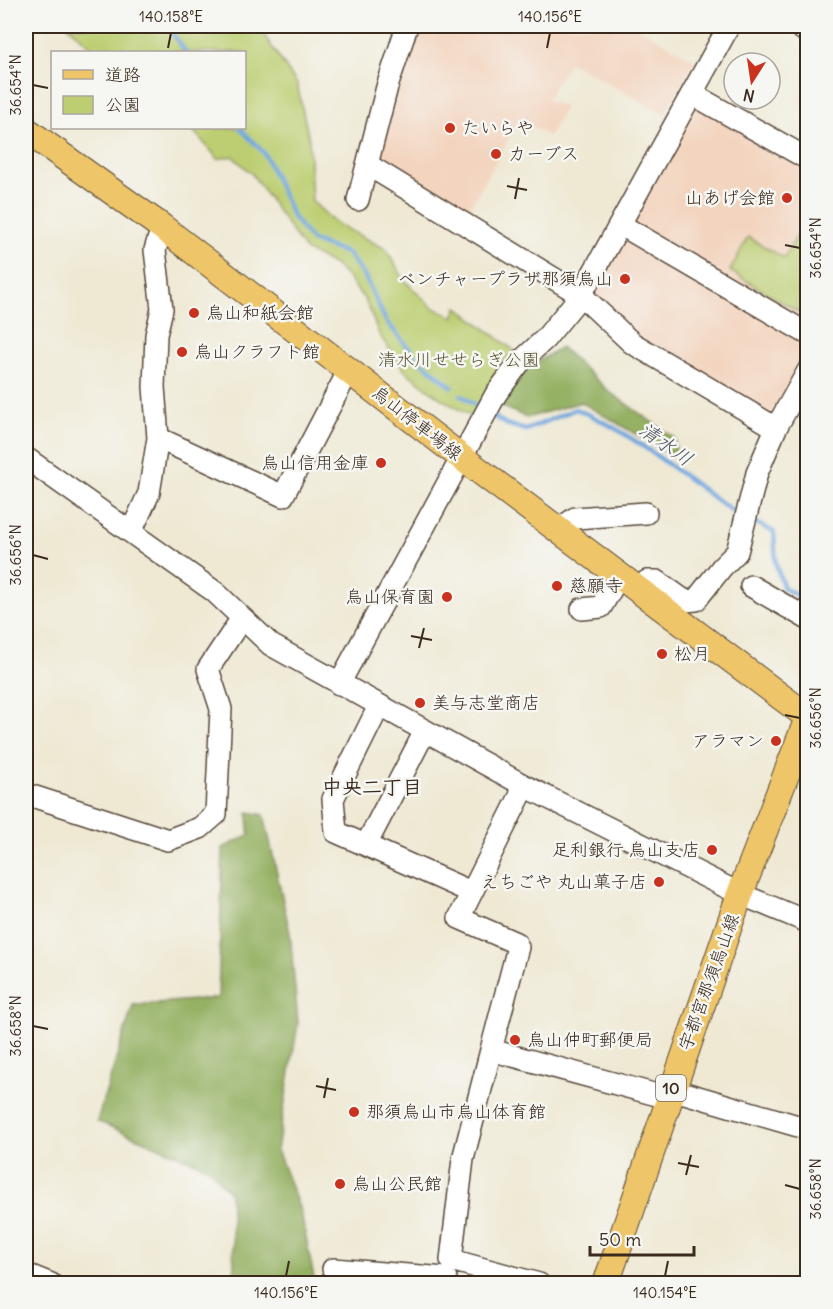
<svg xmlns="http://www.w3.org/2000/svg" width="833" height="1309" font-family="Delius,'Klee One',sans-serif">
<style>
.built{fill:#f3d4be}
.green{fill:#bcce71;stroke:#7c7c48;stroke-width:1.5}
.forest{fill:#95b163;stroke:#686e40;stroke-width:1.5}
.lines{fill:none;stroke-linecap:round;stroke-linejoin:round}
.stream{stroke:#70a6de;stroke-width:4.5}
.minor-casing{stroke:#564739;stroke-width:24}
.major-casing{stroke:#564739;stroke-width:28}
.minor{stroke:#fff;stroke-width:21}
.major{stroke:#eec569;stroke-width:26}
.ticks{fill:none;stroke:#3b2a1e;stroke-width:2}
.poi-dot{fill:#c8321e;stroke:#f6f6f2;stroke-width:2}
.labels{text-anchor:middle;stroke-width:5;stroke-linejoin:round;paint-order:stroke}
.shield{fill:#f6f6f2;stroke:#73675e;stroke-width:1.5}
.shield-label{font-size:16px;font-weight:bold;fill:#3b2a1e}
.poi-label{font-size:18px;fill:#3b2a1e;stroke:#f6f6f2;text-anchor:start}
.park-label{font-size:18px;fill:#5b5333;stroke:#f6f6f2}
.street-label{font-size:18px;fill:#3b2a1e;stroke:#f6f6f2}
.water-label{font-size:20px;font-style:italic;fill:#4e5561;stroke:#f6f6f2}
.neighbourhood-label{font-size:20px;font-weight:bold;fill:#3b2a1e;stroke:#f6f6f2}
.neatline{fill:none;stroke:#3b2a1e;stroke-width:2}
.ticks-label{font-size:15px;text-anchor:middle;fill:#3b2a1e}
</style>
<rect width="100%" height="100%" fill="#f6f6f2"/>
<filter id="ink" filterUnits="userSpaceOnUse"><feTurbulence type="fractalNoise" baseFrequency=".0167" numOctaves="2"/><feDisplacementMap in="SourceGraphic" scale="12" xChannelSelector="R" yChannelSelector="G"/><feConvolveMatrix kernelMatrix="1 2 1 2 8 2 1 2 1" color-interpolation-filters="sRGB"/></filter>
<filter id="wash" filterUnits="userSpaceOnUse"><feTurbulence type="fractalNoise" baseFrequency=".008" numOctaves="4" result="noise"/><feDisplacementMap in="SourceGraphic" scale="24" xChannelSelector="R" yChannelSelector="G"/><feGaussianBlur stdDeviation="1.35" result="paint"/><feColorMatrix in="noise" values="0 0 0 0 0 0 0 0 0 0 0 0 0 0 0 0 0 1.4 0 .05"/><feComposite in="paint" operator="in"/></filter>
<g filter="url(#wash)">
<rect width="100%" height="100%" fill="#efe9d4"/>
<!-- built -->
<path class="built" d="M418,26H636L696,61L664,114L570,62L546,100L565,107L549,136L519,120L466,215L378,163L410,41Z
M699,102L807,166V352L770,417L644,345L590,296Z"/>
<!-- green -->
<path class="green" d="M68,26H258L297,84L309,139L312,201L335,223L386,249L405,281L432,307L453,317L457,307L516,352L472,417L440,398L405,371L380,336L365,300L347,277L335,265L305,250L252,174L232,156L218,159L191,128H244V52H96Z
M807,218L808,317H807L730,271L748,237L784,258Z"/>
<!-- forest -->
<path class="forest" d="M561,347L611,393L674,438L677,458L581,402L527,418L501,406L526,369Z
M248,812L264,815L290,933L298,1023L277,1150L301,1213L315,1283H235L230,1193L209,1168L97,1121L133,1005L218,998L223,848L249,835Z"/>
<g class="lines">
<!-- stream -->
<path class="stream" d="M167,26L186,52
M240,128L264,153L293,217L312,241L347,253L365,277L386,321L416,357L452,387
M461,395L481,409
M491,415L506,424L526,430L576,409C636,433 685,480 739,515
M750,520L774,532L776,565L784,588L808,601"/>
</g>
</g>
<g filter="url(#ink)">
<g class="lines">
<!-- minor casing -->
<g class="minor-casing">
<path id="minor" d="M798,26L808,33
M692,94L808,159
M368,165L581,295L632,343L776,428
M358,200L387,87L407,26
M621,225L808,334
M158,438L283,496L349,370
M26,458L215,592L271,645L525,786L740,894L808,922
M558,530L575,518L646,513
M131,532L149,493L158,438L154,387L156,335L162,309L155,250L162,227
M751,586L808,619
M639,591L647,581H657L685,601L696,600L722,567L737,552L757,473L776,428L808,371
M582,609L601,607L619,576
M339,684L496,394L520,362L545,339L581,295L729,26
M379,706L333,799L336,832L471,892
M525,786L459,918L516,943L518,947L491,1050L668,1098
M26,794L168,840L200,828L216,814L221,709L208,669L242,618
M366,845L425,731
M491,1050L463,1159L451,1260L539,1284
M671,1089L808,1129
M333,1269L446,1278
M26,1274L51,1284"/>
</g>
<!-- major casing -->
<g class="major-casing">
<path id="major" d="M26,130L162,227L461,457L808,717
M606,1284L740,894L808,718"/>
</g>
<!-- minor -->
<use href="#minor" class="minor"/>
<!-- major -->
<use href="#major" class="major"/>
</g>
</g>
<!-- ticks -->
<path class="ticks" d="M168,48L171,33M547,48L550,33M33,85L48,88M507,186L527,190M515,199L519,178M785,245L800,248M33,555L48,559M411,636L432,640M419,648L424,628M785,715L800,718M33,1026L48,1029M316,1086L336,1090M324,1098L328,1078M678,1163L699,1167M686,1175L691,1155M785,1185L800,1189M286,1276L289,1261M665,1276L668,1261"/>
<!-- markers -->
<g class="poi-dot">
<circle cx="450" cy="128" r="6"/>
<circle cx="496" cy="154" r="6"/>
<circle cx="787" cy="198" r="6"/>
<circle cx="625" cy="279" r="6"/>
<circle cx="194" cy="313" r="6"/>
<circle cx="182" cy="352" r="6"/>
<circle cx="381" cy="463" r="6"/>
<circle cx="557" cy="586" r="6"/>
<circle cx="447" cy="597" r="6"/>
<circle cx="662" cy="654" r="6"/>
<circle cx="420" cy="703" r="6"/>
<circle cx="776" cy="741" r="6"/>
<circle cx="712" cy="850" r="6"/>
<circle cx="659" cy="882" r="6"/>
<circle cx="515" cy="1040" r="6"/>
<circle cx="354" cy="1112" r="6"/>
<circle cx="340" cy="1184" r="6"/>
</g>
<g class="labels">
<!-- shield labels -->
<rect class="shield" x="656" y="1075" width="30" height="26" rx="4.5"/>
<g class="shield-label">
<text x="671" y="1094">10</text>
</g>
<!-- poi labels -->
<g class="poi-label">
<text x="462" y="134">たいらや</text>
<text x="508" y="160">カーブス</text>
<text x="775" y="204" text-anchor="end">山あげ会館</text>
<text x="613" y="285" text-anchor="end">ベンチャープラザ那須烏山</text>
<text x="206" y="319">烏山和紙会館</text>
<text x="194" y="358">烏山クラフト館</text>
<text x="369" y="469" text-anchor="end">烏山信用金庫</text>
<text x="569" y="592">慈願寺</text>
<text x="435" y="603" text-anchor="end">烏山保育園</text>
<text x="674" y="660">松月</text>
<text x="432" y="709">美与志堂商店</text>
<text x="764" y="747" text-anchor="end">アラマン</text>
<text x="700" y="856" text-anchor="end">足利銀行 烏山支店</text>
<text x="647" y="888" text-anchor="end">えちごや 丸山菓子店</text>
<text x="527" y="1046">烏山仲町郵便局</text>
<text x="366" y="1118">那須烏山市烏山体育館</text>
<text x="352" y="1190">烏山公民館</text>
</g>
<!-- park labels -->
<g class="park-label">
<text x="459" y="366">清水川せせらぎ公園</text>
</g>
<!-- street labels -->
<g class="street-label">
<text transform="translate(417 423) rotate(38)" y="6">烏山停車場線</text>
<text transform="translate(709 982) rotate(-70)" y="6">宇都宮那須烏山線</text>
</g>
<!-- water labels -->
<g class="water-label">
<text transform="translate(666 444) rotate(35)" y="7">清水川</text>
</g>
<!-- neighbourhood labels -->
<g class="neighbourhood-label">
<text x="372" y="794">中央二丁目</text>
</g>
</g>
<!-- margin -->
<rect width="833" height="1309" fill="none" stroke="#f6f6f2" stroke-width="66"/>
<!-- legend -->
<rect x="51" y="51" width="195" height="78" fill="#f6f6f2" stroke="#aba49d" stroke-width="1.5"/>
<rect x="63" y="70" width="30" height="9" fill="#eec569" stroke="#aba49d" stroke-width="1.5"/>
<text x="105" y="81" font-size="18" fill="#3b2a1e">道路</text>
<rect x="63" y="96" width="30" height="18" fill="#bcce71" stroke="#aba49d" stroke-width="1.5"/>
<text x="105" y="111" font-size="18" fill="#3b2a1e">公園</text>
<!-- north arrow -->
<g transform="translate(752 81) rotate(192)"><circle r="28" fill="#f6f6f2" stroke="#aba49d" stroke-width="1.5"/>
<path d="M0-4.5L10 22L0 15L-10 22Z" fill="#c8321e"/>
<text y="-9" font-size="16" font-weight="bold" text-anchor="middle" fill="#3b2a1e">N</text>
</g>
<!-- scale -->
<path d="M590 1246v9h104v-9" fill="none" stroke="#3b2a1e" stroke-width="3"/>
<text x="599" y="1246" font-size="18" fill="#3b2a1e" stroke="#f6f6f2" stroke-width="4.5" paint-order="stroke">50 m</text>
<rect x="33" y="33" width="767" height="1243" class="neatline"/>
<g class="ticks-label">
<text x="171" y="22">140.158°E</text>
<text x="550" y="22">140.156°E</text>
<text transform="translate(16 85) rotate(-90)" y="5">36.654°N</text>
<text transform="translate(816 248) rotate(-90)" y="5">36.654°N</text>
<text transform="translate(16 555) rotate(-90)" y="5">36.656°N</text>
<text transform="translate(816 718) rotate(-90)" y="5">36.656°N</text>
<text transform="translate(16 1026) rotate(-90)" y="5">36.658°N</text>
<text transform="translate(816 1189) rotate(-90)" y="5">36.658°N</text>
<text x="286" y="1298">140.156°E</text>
<text x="665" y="1298">140.154°E</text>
</g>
</svg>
